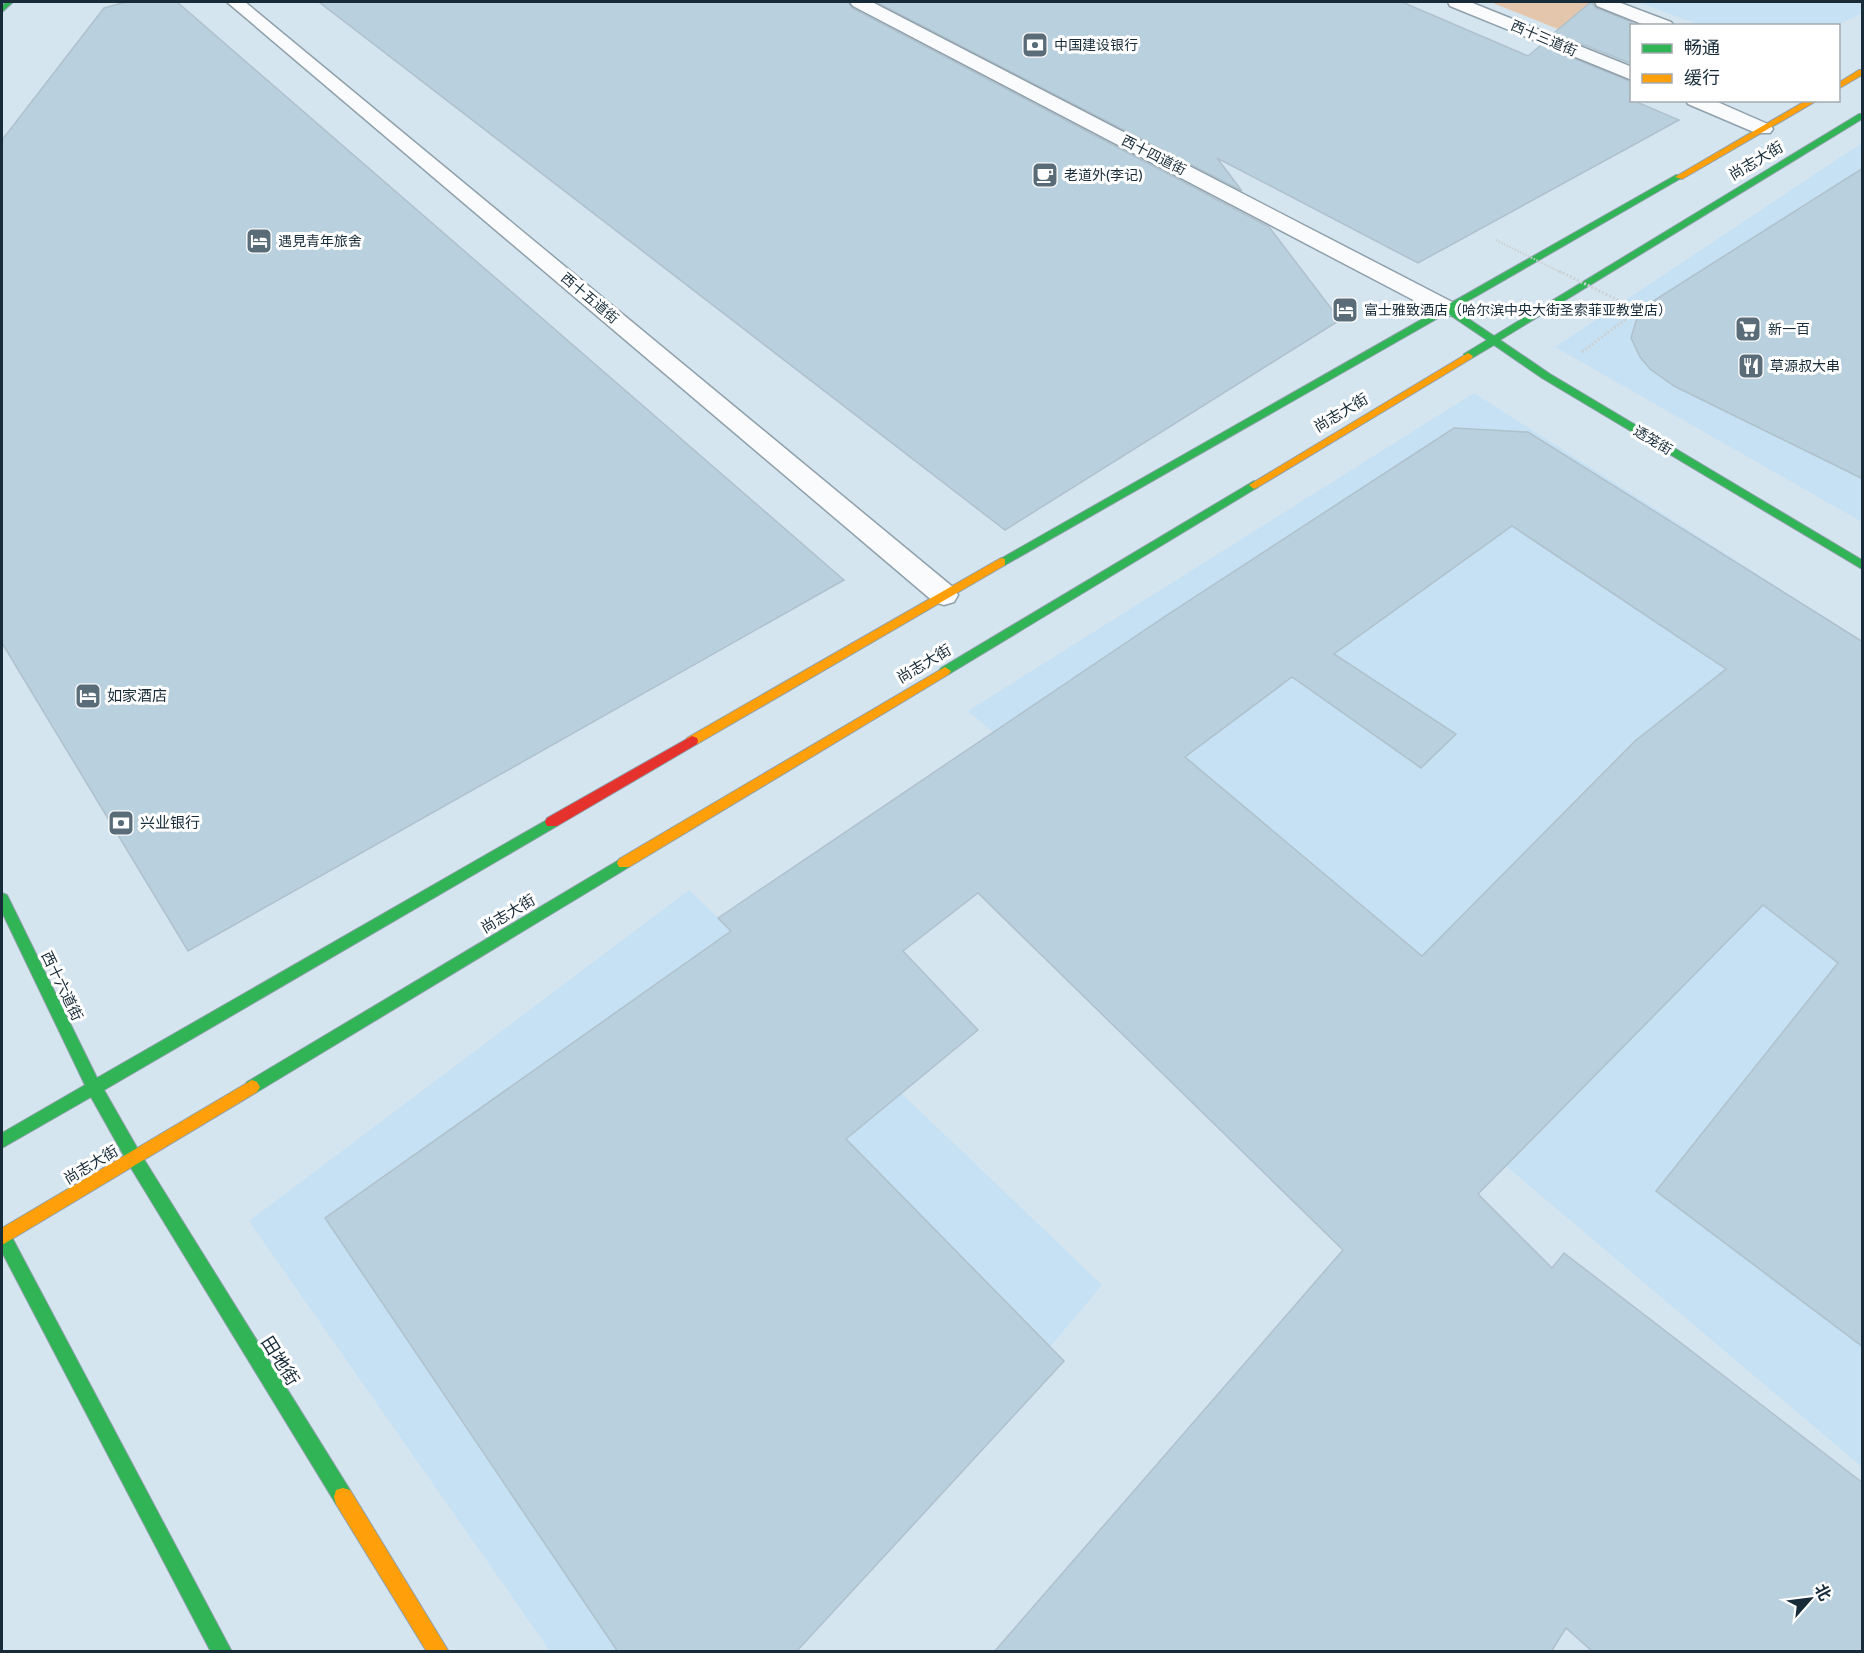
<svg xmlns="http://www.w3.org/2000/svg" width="1864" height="1653" font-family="'Varela Round','Noto Sans SC',sans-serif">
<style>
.built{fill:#c6e1f3}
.green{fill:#e4c6ad}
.building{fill:#b9d0de;stroke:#afc1cc;stroke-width:1.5;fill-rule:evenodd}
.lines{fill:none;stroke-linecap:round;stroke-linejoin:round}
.street-casing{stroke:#8fa0ab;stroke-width:3}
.fast-casing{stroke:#8fa0ab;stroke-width:2}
.slow-casing{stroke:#8fa0ab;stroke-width:2}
.jam-casing{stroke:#8fa0ab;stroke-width:2}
.path{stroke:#ccd1d4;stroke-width:3;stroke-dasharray:2 2;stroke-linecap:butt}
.street{fill:#f9fbfd;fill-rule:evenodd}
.fast{fill:#30b455;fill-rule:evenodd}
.slow{fill:#ff9f0a;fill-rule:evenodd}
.jam{fill:#e5322d;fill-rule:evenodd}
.path-bridge-far1{stroke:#ccd1d4;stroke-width:2;stroke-dasharray:1.5 1.5;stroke-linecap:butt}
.path-bridge{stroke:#ccd1d4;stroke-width:3;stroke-dasharray:2 2;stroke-linecap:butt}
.labels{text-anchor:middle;stroke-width:6;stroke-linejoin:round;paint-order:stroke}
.far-street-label{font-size:14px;fill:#172b38;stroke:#fff}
.far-poi-label{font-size:14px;fill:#172b38;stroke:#fff;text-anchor:start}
.street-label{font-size:15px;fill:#172b38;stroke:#fff}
.poi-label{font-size:15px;fill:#172b38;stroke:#fff;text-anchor:start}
.near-street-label{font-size:18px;fill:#172b38;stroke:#fff}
</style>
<rect width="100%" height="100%" fill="#d4e5f0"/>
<!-- built -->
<path class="built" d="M1637,2H1862V13L1838,25H1700Z
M1862,143V522L1555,347Z
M1474,393L1862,641V1467L968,711Z
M689,890L1102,1285L795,1651H550L249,1221Z"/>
<!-- green -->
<path class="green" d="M1490,2H1596L1658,25H1646L1603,12L1631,58Z"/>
<!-- building -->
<path class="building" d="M126,2H177L844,580L188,951L2,643V140L104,8Z
M319,2H848L852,8L1269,227L1340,320L1005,530Z
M876,2H1402L1528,56L1541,45L1632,82V100L1679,120L1418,263L1217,158L1242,191Z
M1591,2L1596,8L1632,22V64L1554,33Z
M1863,168V479L1674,386L1650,369L1640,357L1631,338L1636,321L1650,303Z
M1454,428L1528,432L1863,642V1347L1656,1191L1838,963L1763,905L1478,1194L1552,1268L1564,1253L1863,1483V1652H1593L1566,1628L1551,1652H994L1343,1250L978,893L903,951L978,1030L846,1139L1064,1361L796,1652H618L325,1218L731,931L718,918L1167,615ZM1512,526L1726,669L1635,741L1422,956L1185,757L1292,677L1421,768L1456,734L1334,654Z"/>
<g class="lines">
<!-- street casing -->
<g class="street-casing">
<path id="street" d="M227,2H245L954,588L958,595L954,602L944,605L934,602Z
M850,2H872L1456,304L1460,309L1456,314L1448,316L1440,314L853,6Z
M1448,2H1470L1632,67V80L1450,6Z
M1595,2H1618L1671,22L1674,26H1647L1597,6Z
M1686,100H1713L1770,125L1773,129L1770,133H1756L1688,104Z"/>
</g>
<!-- fast casing -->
<g class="fast-casing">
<path id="fast" d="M6,2H13L2,12V6Z
M1859,114H1862V119L1500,340L1550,374L1862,560V569L1542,378L1494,345L1472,358H1464V354L1487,340L1447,313L1005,565L1001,566L995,562L1676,175L1683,177L1454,309L1494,336Z
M1254,481L1259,485L1258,487L949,674H941L939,671L941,668Z
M552,817L557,818L559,822L557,826L104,1090L140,1153L350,1490L352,1497L350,1504L343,1506L336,1504L128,1163L91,1097L2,1148V1133L85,1085L2,912V893L7,895L97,1078Z
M624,857L629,859L631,863L629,867L257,1092L252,1094L247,1092L244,1087L247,1082Z
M2,1228L8,1230L232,1652H211L2,1252Z"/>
</g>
<!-- slow casing -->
<g class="slow-casing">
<path id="slow" d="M1859,70H1862V75L1838,89V83Z
M1807,100H1818L1682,179L1675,177Z
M1468,353L1473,356L1472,358L1258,487L1254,489L1249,485Z
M1001,558L1005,559V565L697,744H687L686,741L687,738Z
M945,667L951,671L949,674L629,867H619L617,863L619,859Z
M252,1080L257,1082L260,1087L257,1092L2,1245V1228Z
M343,1488L350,1490L449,1652H427L336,1504L334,1497L336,1490Z"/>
</g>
<!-- jam casing -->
<g class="jam-casing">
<path id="jam" d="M692,736L697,738L698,741L697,744L557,826H547L545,822L547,818Z"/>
</g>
<!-- path -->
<path class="path" d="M1582,352L1638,310"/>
<!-- street -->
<use href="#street" class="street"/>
<!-- fast -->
<use href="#fast" class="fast"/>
<!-- slow -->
<use href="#slow" class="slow"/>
<!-- jam -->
<use href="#jam" class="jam"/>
<!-- path-bridge-far1 -->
<path class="path-bridge-far1" d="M1496,240L1562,273"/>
<!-- path-bridge -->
<path class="path-bridge" d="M1559,271L1638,310"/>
</g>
<!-- icons -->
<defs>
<g id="bank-square" transform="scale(1.35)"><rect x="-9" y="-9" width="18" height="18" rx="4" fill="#596c78" stroke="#fff"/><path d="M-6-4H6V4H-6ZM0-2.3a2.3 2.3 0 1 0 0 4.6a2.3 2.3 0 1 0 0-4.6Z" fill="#fff"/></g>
<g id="cafe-square" transform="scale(1.35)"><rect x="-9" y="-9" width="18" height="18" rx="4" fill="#596c78" stroke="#fff"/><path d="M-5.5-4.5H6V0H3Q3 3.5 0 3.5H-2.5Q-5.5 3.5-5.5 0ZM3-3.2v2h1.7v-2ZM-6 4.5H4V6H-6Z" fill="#fff"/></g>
<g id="hotel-square" transform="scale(1.35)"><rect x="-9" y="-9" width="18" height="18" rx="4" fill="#596c78" stroke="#fff"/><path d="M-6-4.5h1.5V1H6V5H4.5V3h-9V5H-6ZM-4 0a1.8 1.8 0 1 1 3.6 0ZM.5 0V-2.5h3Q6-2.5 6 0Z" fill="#fff"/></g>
<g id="supermarket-square" transform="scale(1.35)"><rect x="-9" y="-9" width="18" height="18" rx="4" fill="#596c78" stroke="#fff"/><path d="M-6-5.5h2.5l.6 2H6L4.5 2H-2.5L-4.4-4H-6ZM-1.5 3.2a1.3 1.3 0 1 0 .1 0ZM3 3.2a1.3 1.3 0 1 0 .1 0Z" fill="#fff"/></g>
<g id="restaurant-square" transform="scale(1.35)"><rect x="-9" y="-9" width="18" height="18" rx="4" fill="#596c78" stroke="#fff"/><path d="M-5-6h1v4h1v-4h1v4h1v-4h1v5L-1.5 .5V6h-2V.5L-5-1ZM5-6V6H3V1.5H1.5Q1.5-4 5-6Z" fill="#fff"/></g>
</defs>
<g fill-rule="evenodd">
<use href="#bank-square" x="1035" y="45"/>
<use href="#cafe-square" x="1045" y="175"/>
<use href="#hotel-square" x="259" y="241"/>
<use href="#hotel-square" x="1345" y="310"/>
<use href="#supermarket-square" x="1748" y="329"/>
<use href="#restaurant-square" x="1751" y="366"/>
<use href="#hotel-square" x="88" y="696"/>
<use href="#bank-square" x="121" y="823"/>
</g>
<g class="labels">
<!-- far-street labels -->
<g class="far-street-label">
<text transform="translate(1544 38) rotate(23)" y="5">西十三道街</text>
<text transform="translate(1154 155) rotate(27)" y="5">西十四道街</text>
<text transform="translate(590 298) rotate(40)" y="5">西十五道街</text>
<text transform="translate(1653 440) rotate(31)" y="5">透笼街</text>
</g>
<!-- far-poi labels -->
<g class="far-poi-label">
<text x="1054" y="50">中国建设银行</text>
<text x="1064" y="180">老道外(李记)</text>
<text x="278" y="246">遇見青年旅舍</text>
<text x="1364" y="315">富士雅致酒店（哈尔滨中央大街圣索菲亚教堂店）</text>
<text x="1768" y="334">新一百</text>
<text x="1770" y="371">草源叔大串</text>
</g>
<!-- street labels -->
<g class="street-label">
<text transform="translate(1756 161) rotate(-31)" y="5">尚志大街</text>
<text transform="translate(1341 413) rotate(-31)" y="5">尚志大街</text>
<text transform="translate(924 664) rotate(-31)" y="5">尚志大街</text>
<text transform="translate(508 914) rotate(-31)" y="5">尚志大街</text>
<text transform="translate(62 986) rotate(64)" y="5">西十六道街</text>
<text transform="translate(91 1165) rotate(-31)" y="5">尚志大街</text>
</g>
<!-- poi labels -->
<g class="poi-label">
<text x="107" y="701">如家酒店</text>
<text x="140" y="828">兴业银行</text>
</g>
<!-- near-street labels -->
<g class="near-street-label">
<text transform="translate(280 1361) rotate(58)" y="6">田地街</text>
</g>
</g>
<!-- border -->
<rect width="1864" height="1653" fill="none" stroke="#172b38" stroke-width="6"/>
<!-- legend -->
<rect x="1630" y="24" width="210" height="78" fill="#ffffff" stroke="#a2aaaf" stroke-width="1.5"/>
<rect x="1642" y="44" width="30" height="9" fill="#30b455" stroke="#a2aaaf" stroke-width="1.5"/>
<text x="1684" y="54" font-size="18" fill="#172b38">畅通</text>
<rect x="1642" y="74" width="30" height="9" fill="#ff9f0a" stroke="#a2aaaf" stroke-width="1.5"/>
<text x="1684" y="84" font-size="18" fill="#172b38">缓行</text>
<!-- north arrow -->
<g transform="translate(1810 1599) rotate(62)" stroke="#ffffff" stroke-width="4.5" paint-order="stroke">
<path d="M0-4.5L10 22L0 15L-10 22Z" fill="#172b38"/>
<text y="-9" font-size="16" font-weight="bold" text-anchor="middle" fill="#172b38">北</text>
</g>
</svg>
